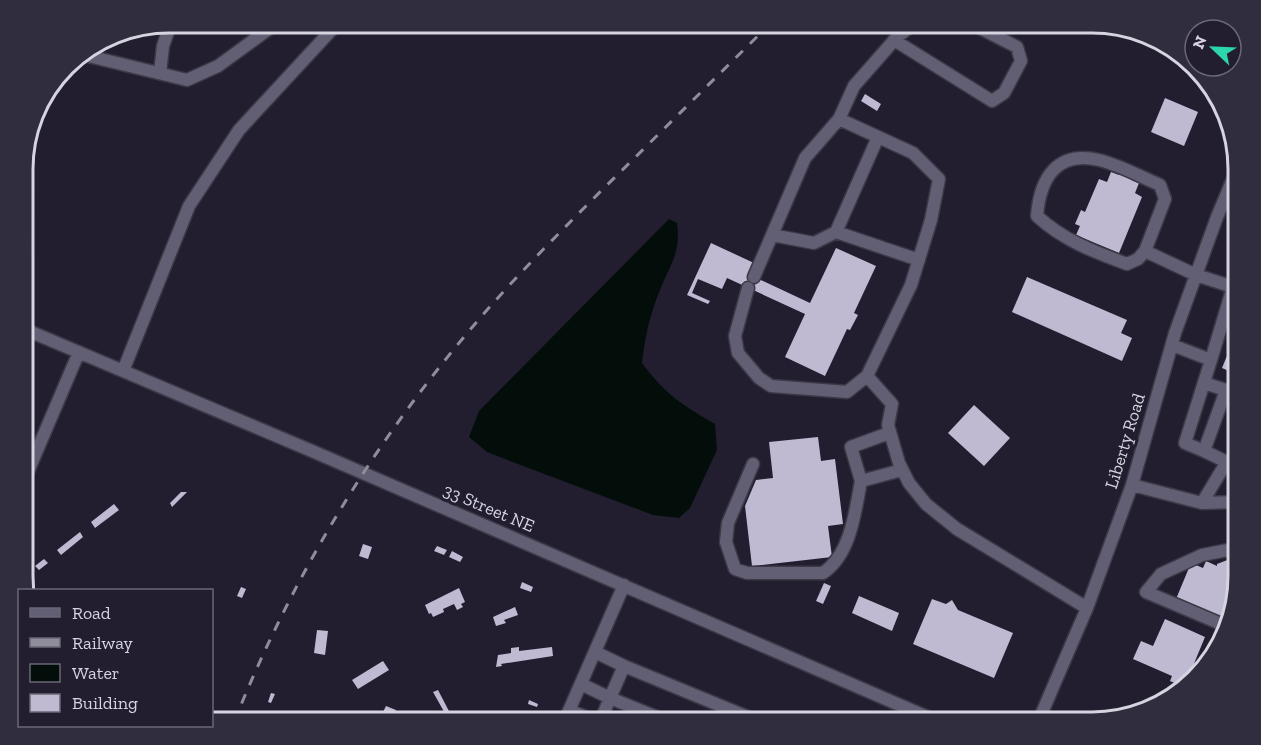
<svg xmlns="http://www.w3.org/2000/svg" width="1261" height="745" font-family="'Zilla Slab',serif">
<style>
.water{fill:#030e0a}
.building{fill:#bfbad2}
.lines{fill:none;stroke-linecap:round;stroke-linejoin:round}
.minor-casing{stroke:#3c3947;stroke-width:15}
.minor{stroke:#625e74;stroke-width:12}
.rail{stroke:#8f8d9b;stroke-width:3;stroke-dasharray:10 10;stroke-linecap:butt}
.labels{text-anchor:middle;stroke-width:6;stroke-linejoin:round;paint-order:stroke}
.street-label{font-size:18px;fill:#d6d4e0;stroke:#221e30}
.rim{fill:none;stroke:#d6d4e0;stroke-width:3}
</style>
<rect width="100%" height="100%" fill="#221e30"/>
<!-- water -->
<path class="water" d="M669,219L677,223C681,254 670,264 660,290C650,314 645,337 642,363C666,395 681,404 715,424L717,450L690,508L679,518L653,515L505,459L487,452L469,437L479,411Z"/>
<!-- building -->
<path class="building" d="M865,94L881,104L877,111L861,101Z
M1165,98L1198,112L1184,146L1151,132Z
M1111,172L1119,175L1120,172L1132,177L1131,180L1139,183L1135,193L1142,197L1119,253L1076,235L1080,226L1075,224L1081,210L1085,212L1099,179L1107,182Z
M711,243L754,263L748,274L810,303L836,248L876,266L854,313L858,315L850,330L847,329L825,376L785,357L805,314L727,278L722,289L698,279L692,293L710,301L708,304L687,295Z
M1027,277L1127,320L1121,333L1132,338L1122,361L1012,312Z
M1238,329V375L1222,368Z
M974,405L1010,438L984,466L948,433Z
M818,437L821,461L835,459L843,524L828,526L832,557L752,566L745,506L756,480L773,478L769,442Z
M181,492H187L172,507L170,503Z
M114,504L119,510L95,528L91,522Z
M80,532L83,537L61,555L57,550Z
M363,544L372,547L368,559L359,556Z
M437,546L447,550L444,555L434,551Z
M452,551L463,557L460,562L449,557Z
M1238,556V585L1227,621L1176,599L1191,563L1203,568L1206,561L1217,566V564Z
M44,559L48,563L39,570L35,566Z
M522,582L533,587L531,592L520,588Z
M824,583L831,586L823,604L816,601Z
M241,587L246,589L242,598L237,596Z
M459,588L465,602L461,604L463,607L457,610L454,604L443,609L444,612L433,617L431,613L429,614L425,605Z
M859,596L899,613L892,631L852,613Z
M932,599L946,604L952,600L958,610L1013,633L994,678L913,644Z
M515,607L518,615L504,620L506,623L496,626L493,617Z
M1165,619L1205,637L1186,683L1182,686L1170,681L1172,676L1133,659L1141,641L1153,646Z
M317,630L328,631L325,655L314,653Z
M519,647V651L552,647L553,656L501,664L502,666L496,667L498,655L511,653V648Z
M383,661L389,670L358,689L352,680Z
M438,690L451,715L447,717L433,692Z
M271,693L275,694L271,703L268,702Z
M529,700L538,704L537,707L528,704Z
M386,706L396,710L394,716L383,712Z
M382,716L393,719L392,722L380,721Z"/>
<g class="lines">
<!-- minor casing -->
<g class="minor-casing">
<path id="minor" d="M894,40L992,101L1004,93L1021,61L1017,47L970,23
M80,54L187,80L218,66L277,23
M160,73L163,46L171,23
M839,119L854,86L897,37L915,23
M836,232L878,137
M772,235L814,243L836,232L919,260
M1145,251L1138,259L1127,264C1094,252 1063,240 1037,216C1040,178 1057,150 1099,160C1120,165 1141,177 1160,185L1165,199L1145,251L1196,275L1233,287L1211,360L1172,345
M754,277L805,158L839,119L913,153L939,179L931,220L911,285L867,376L892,404L888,425L899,463L909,483L926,504L957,529L1087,608
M1233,287L1238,274
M748,288L735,336L738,353L759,378L771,386L847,392L867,376
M24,329L312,451L939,722
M123,371L189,206L239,130L338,23
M1204,383L1226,390L1204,451L1185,443L1211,360
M1204,451L1229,463
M753,464L728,523L726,542L735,569L747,573H823C851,554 855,512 861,481L902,470
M24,481L79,352
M861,481L851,447L889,433
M1132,485L1202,503L1238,502
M1202,503L1223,468L1238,455
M1226,626L1146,592L1161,574L1202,555L1238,548
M595,652L624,666
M581,684L610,698L600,722
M569,710L597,722
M564,722L624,585
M669,722L610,698L624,666L760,722
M1038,722L1087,608L1132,485L1175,333L1217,217L1238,167"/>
</g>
<!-- minor -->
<use href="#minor" class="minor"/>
<!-- rail -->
<path class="rail" d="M234,722C291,580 370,448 469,331C511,281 557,235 603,189C659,134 715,78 771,23"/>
</g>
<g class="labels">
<!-- street labels -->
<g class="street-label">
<text transform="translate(1125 441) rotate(-73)" y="6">Liberty Road</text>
<text transform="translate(489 508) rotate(23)" y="6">33 Street NE</text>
</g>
</g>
<!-- crop -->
<path d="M0 0H1261V745H0ZM169 33H1092A136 136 0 0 1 1228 169V576A136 136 0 0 1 1092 712H169A136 136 0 0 1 33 576V169A136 136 0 0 1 169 33Z" fill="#302d3e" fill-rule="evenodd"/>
<path class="rim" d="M169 33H1092A136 136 0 0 1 1228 169V576A136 136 0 0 1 1092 712H169A136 136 0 0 1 33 576V169A136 136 0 0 1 169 33Z"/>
<!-- legend -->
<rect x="18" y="589" width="195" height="138" fill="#221e30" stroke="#6a6776" stroke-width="1.5"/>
<rect x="30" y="608" width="30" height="9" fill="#625e74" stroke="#6a6776" stroke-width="1.5"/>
<text x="72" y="619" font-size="18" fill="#d6d4e0">Road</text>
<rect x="30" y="638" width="30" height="9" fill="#8f8d9b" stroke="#6a6776" stroke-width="1.5"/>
<text x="72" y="649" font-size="18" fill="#d6d4e0">Railway</text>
<rect x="30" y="664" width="30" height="18" fill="#030e0a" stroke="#6a6776" stroke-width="1.5"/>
<text x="72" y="679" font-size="18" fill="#d6d4e0">Water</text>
<rect x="30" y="694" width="30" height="18" fill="#bfbad2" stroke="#6a6776" stroke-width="1.5"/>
<text x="72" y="709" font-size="18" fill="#d6d4e0">Building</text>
<!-- north arrow -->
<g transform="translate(1213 48) rotate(293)"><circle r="28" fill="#221e30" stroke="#6a6776" stroke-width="1.5"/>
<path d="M0-4.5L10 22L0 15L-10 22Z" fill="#2cd5ab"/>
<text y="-9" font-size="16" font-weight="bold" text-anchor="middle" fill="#d6d4e0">N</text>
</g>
</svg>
